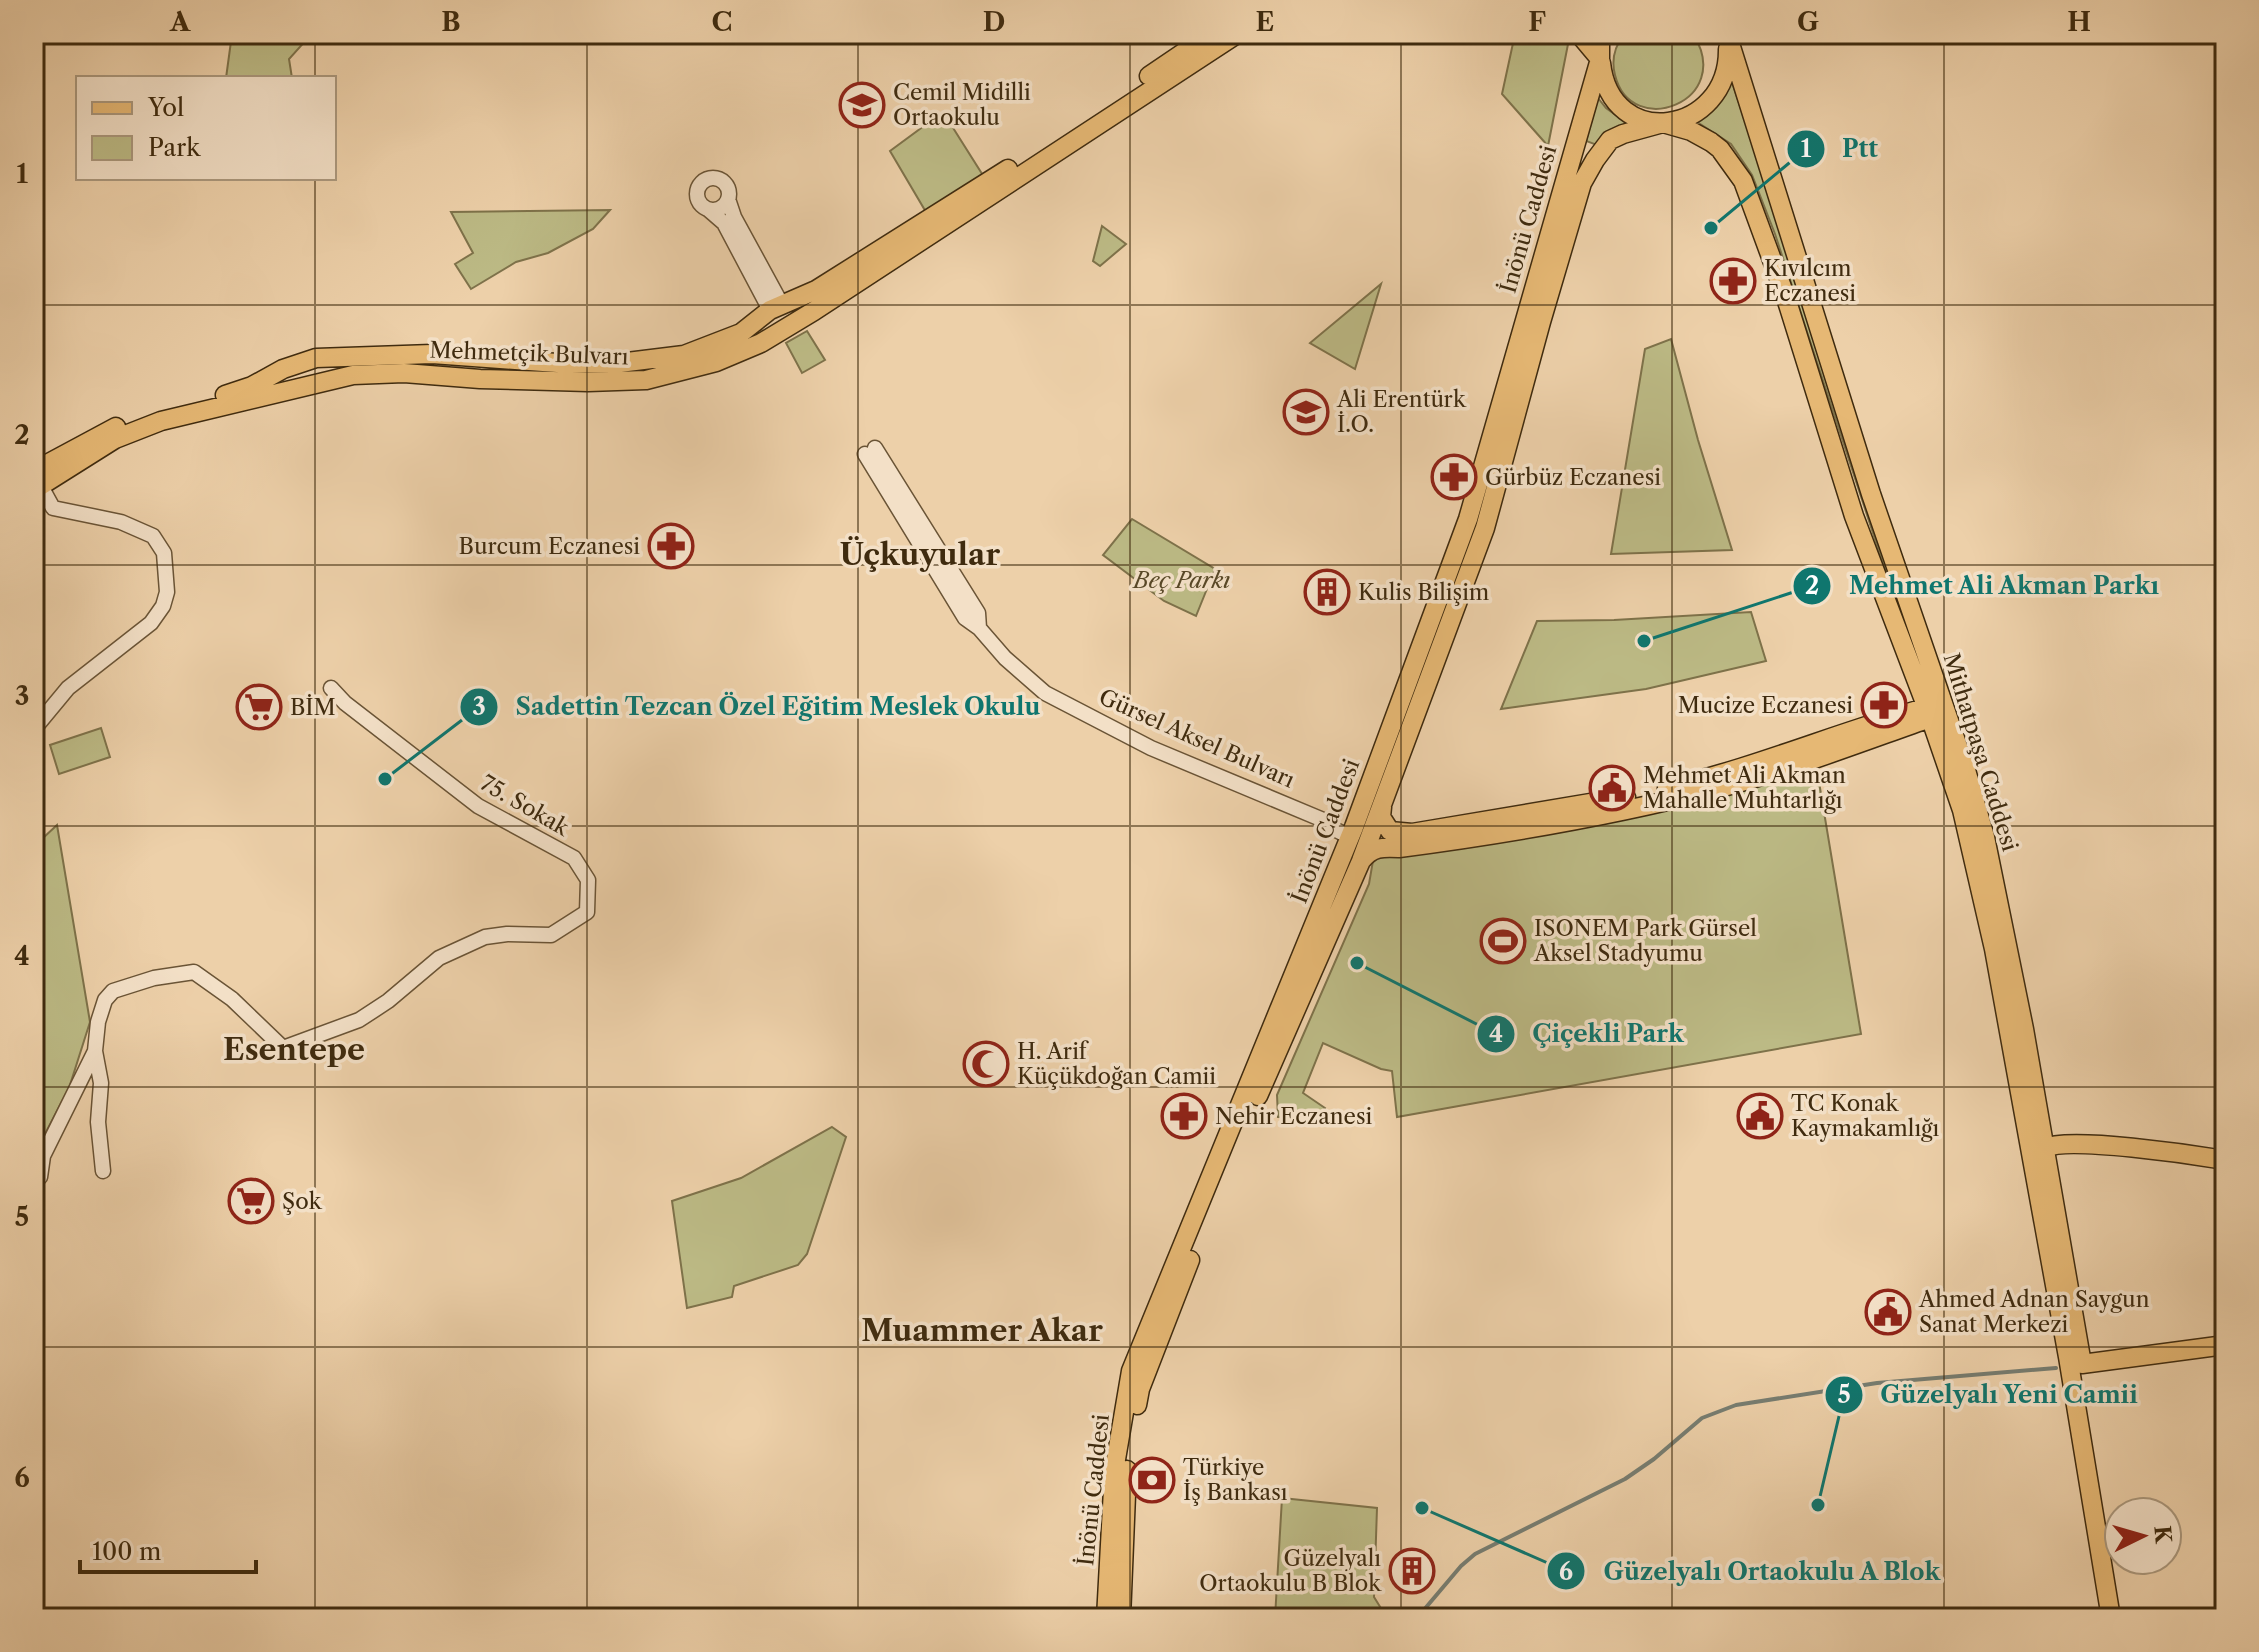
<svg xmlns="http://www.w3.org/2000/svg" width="2259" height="1652" font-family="'Libre Caslon Text',serif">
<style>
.green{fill:#bcba85;stroke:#7e724a;stroke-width:2}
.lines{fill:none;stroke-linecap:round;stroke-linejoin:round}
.stream{stroke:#777d71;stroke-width:4}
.minor-casing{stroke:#6a5436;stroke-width:17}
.major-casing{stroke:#3f2b0f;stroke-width:21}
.minor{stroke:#f3e0c7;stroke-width:14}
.major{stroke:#e6b874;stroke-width:18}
.grid{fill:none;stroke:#3f2b0f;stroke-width:2;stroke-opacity:0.55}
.labels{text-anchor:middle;stroke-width:7;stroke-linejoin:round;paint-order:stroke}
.poi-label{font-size:22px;fill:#3f2b0f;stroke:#f3e0c7;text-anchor:start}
.street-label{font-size:22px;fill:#3f2b0f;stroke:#f3e0c7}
.park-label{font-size:22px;font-style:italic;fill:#584827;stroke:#f3e0c7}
.district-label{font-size:30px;font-weight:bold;fill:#3f2b0f;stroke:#f3e0c7}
.leader{fill:none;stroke:#0f766e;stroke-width:3}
.callout-dot{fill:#0f766e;stroke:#f3e0c7;stroke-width:3}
.mark-label{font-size:24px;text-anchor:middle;font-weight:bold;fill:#fff}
.callout-label{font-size:24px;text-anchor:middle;font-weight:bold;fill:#0f766e;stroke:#f3e0c7;stroke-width:7;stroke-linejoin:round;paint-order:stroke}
.neatline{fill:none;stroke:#3f2b0f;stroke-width:3}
.grid-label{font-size:26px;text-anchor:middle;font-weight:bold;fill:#3f2b0f}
</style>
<rect width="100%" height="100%" fill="#edd0a9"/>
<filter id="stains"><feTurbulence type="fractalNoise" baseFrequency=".0025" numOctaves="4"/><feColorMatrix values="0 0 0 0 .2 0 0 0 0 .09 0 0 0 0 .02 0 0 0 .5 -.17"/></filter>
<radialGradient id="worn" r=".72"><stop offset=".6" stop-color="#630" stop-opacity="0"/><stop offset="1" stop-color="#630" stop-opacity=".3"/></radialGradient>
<!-- green -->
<path class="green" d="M232,34H316L307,39L289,59L292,78H226Z
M1515,34H1570L1548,146L1502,94Z
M1624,34H1693C1736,101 1631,141 1615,75C1611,60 1615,46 1624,34Z
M1732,82L1934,694L1927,698L1775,234L1752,175L1731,144L1694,120L1713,107Z
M1598,98L1606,108L1628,124L1597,145L1586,141Z
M943,112L984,177L926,212L890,151Z
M610,210L593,229L548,253L516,262L471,289L455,264L473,253L451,212Z
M1102,226L1126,244L1100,266L1093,261Z
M1381,284L1355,369L1310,343Z
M807,331L825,360L802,373L786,343Z
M1671,339L1698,440L1732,550L1611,554L1645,349Z
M1132,519L1215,569L1196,616L1164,601L1103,555Z
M1751,612L1766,661L1646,689L1501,709L1537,621L1614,620Z
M101,728L110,757L59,774L50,745Z
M1817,770L1861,1034L1397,1117L1392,1071L1381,1069L1323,1043L1303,1093L1325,1108L1320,1118L1278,1117L1277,1095L1369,884L1375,849L1555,827Z
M57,825L90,1022L69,1088L34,1155V851L42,839Z
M832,1127L846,1137L807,1254L798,1265L734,1286L732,1297L687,1308L672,1201L741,1178Z
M1282,1498L1377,1508L1374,1597L1387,1618H1275Z"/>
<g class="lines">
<!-- stream -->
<path class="stream" d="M1417,1618L1461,1566L1475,1554L1625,1479L1654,1459L1702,1418L1736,1405L1877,1383L2056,1368"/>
<!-- minor casing -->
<g class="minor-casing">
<path id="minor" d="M697 194a16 16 0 1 1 32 0a16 16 0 1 1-32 0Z
M728,199L734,217L782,305
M709,210L724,223L770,310
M875,448L978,613L979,628
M865,454L965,618L979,628L1005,658L1045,693L1151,748L1328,822L1332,828L1350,837
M34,729L68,688L151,623L163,606L167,592L164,553L153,536L121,522L53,508L36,477
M95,1051L101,1083L98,1122L103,1171
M40,1177L43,1156L95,1051L98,1022L105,1000L113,991L154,978L194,972L232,999L283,1048L359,1020L388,1001L439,958L485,937L507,934L551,935L587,912L588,880L574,858L478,806L345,703L331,688"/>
</g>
<!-- major casing -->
<g class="major-casing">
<path id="major" d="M1579,34L1600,59
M1727,34L1871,494L1966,770L1985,837L2024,1029L2081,1358
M1601,63C1611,153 1729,135 1728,49
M1149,76L1211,34
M1663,123L1691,131L1711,142L1720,149L1743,181L1786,298L1854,516L1927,708L1962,810L1994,949L2068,1357L2111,1618
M225,395L252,386L283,369L316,358L432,354L571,364L619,363L684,355L741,333L770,310L816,290L1008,169
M34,471L116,427
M34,490L115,439L161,421L353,375L404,373L480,379L588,382L646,380L716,362L761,343L814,311L1237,34
M1667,788C1755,768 1838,732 1925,708
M1382,807L1381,817L1390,831L1412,833L1626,797
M1361,861C1372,847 1382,847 1399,848C1506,834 1612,816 1716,789C1789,770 1859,743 1930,718L1938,712
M1258,1096L1361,861L1485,528L1541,322L1582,183L1595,160L1610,140L1623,134L1663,123
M2037,1157C2037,1156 2045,1148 2045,1148C2068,1136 2195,1155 2225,1160
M2071,1359L2082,1364L2225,1345
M1137,1405L1140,1389L1190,1260
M1106,1618L1114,1471L1131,1371L1354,827L1468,519L1600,59V34
M1121,1618L1127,1470"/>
</g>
<!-- minor -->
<use href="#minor" class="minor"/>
<!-- major -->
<use href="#major" class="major"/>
</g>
<!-- grid -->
<path class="grid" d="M315,34V78M587,34V1618M858,34V1618M1130,34V1618M1401,34V1618M1672,34V1618M1944,34V1618M315,178V1618M34,305H2225M34,565H2225M34,826H2225M34,1087H2225M34,1347H2225"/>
<!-- icons -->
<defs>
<g id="school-ring" transform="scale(2.3)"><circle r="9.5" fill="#f3e0c7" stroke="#8f2418" stroke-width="1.5"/><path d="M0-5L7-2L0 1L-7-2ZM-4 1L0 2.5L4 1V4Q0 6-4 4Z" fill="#8f2418"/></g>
<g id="pharmacy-ring" transform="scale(2.3)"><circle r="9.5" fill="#f3e0c7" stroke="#8f2418" stroke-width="1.5"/><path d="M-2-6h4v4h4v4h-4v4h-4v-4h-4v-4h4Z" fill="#8f2418"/></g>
<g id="building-ring" transform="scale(2.3)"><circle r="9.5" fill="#f3e0c7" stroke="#8f2418" stroke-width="1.5"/><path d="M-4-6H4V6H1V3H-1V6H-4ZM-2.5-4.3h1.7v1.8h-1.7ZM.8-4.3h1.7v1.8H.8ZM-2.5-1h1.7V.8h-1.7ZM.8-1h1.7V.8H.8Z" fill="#8f2418"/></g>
<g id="supermarket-ring" transform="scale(2.3)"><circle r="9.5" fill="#f3e0c7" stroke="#8f2418" stroke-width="1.5"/><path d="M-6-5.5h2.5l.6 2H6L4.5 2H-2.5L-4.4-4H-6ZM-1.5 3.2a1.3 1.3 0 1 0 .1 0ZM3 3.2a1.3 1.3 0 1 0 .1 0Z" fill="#8f2418"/></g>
<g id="civic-ring" transform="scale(2.3)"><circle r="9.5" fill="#f3e0c7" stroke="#8f2418" stroke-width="1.5"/><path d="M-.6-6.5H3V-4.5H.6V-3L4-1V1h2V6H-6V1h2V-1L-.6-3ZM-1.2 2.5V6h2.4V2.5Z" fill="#8f2418"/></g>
<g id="stadium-ring" transform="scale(2.3)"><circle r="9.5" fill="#f3e0c7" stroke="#8f2418" stroke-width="1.5"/><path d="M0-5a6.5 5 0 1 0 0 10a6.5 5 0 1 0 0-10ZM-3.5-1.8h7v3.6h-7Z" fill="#8f2418"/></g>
<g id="mosque-ring" transform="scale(2.3)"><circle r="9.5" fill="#f3e0c7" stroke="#8f2418" stroke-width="1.5"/><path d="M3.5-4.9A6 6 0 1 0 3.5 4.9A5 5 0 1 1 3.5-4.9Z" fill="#8f2418"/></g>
<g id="bank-ring" transform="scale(2.3)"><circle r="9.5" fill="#f3e0c7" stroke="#8f2418" stroke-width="1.5"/><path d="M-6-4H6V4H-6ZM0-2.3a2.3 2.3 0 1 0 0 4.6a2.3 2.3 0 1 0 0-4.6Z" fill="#8f2418"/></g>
</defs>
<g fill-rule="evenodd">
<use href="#school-ring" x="862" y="105"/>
<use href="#pharmacy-ring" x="1733" y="281"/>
<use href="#school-ring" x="1306" y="412"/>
<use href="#pharmacy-ring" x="1454" y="477"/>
<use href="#pharmacy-ring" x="671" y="546"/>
<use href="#building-ring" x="1327" y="592"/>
<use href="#pharmacy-ring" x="1884" y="705"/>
<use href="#supermarket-ring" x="259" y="707"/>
<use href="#civic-ring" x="1612" y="788"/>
<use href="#stadium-ring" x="1503" y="941"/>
<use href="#mosque-ring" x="986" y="1064"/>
<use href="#pharmacy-ring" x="1184" y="1116"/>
<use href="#civic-ring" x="1760" y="1116"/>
<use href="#supermarket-ring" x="251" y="1201"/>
<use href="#civic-ring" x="1888" y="1312"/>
<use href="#bank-ring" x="1152" y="1480"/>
<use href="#building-ring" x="1412" y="1571"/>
</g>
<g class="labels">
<!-- poi labels -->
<g class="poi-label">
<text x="893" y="100">Cemil Midilli<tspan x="893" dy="25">Ortaokulu</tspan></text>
<text x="1764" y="276">Kıvılcım<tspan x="1764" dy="25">Eczanesi</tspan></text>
<text x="1337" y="407">Ali Erentürk<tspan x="1337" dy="25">İ.O.</tspan></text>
<text x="1485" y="485">Gürbüz Eczanesi</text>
<text x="640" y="554" text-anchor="end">Burcum Eczanesi</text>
<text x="1358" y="600">Kulis Bilişim</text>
<text x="1853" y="713" text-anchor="end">Mucize Eczanesi</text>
<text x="290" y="715">BİM</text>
<text x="1643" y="783">Mehmet Ali Akman<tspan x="1643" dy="25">Mahalle Muhtarlığı</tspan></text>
<text x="1534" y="936">ISONEM Park Gürsel<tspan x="1534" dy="25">Aksel Stadyumu</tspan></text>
<text x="1017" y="1059">H. Arif<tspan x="1017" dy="25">Küçükdoğan Camii</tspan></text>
<text x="1791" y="1111">TC Konak<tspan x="1791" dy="25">Kaymakamlığı</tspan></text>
<text x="1215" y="1124">Nehir Eczanesi</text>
<text x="282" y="1209">Şok</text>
<text x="1919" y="1307">Ahmed Adnan Saygun<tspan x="1919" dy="25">Sanat Merkezi</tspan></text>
<text x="1183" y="1475">Türkiye<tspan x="1183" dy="25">İş Bankası</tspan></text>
<text x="1381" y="1566" text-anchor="end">Güzelyalı<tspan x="1381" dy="25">Ortaokulu B Blok</tspan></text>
</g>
<!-- street labels -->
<g class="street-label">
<text transform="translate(1528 219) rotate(-74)" y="8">İnönü Caddesi</text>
<text transform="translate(529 353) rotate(2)" y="8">Mehmetçik Bulvarı</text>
<text transform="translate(1197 738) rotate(24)" y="8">Gürsel Aksel Bulvarı</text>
<text transform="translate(1981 752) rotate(73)" y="8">Mithatpaşa Caddesi</text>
<text transform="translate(525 805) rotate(30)" y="8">75. Sokak</text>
<text transform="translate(1325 831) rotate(-69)" y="8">İnönü Caddesi</text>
<text transform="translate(1093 1490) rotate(-84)" y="8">İnönü Caddesi</text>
</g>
<!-- park labels -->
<g class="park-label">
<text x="1182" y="588">Beç Parkı</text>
</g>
<!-- district labels -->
<g class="district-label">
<text x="920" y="565">Üçkuyular</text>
<text x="294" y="1060">Esentepe</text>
<text x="982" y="1341">Muammer Akar</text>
</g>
</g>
<!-- callouts -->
<path class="leader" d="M1711 228L1806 149M1644 641L1812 586M385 779L479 707M1357 963L1496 1034M1818 1505L1844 1395M1422 1508L1566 1571"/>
<g class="callout-dot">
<circle cx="1711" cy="228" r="8"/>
<circle cx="1644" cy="641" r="8"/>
<circle cx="385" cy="779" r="8"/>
<circle cx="1357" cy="963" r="8"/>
<circle cx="1818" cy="1505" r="8"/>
<circle cx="1422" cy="1508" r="8"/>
<circle cx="1806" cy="149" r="20"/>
<circle cx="1812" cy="586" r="20"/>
<circle cx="479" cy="707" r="20"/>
<circle cx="1496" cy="1034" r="20"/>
<circle cx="1844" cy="1395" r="20"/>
<circle cx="1566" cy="1571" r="20"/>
</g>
<g class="mark-label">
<text x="1806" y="157">1</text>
<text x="1812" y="594">2</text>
<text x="479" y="715">3</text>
<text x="1496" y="1042">4</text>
<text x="1844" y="1403">5</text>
<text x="1566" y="1580">6</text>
</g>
<g class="callout-label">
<text x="1860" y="157">Ptt</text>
<text x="2004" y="594">Mehmet Ali Akman Parkı</text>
<text x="778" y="715">Sadettin Tezcan Özel Eğitim Meslek Okulu</text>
<text x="1608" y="1042">Çiçekli Park</text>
<text x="2009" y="1403">Güzelyalı Yeni Camii</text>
<text x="1772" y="1580">Güzelyalı Ortaokulu A Blok</text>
</g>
<!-- margin -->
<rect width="2259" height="1652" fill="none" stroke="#edd0a9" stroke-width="88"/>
<!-- legend -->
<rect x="76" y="76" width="260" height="104" fill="#f3e0c7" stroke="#ab987d" stroke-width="2"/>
<rect x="92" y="102" width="40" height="12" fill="#e6b874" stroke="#ab987d" stroke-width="2"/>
<text x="148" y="116" font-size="24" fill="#3f2b0f">Yol</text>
<rect x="92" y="136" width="40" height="24" fill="#bcba85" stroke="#ab987d" stroke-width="2"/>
<text x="148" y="156" font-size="24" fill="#3f2b0f">Park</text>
<!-- north arrow -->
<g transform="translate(2143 1536) rotate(85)"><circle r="38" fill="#f3e0c7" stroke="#ab987d" stroke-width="2"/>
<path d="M0-6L14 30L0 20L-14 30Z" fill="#8f2418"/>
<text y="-12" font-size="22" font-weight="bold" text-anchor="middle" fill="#3f2b0f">K</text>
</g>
<!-- scale -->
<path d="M80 1560v12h176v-12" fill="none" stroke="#3f2b0f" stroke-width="4"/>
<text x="92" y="1560" font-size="24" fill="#3f2b0f" stroke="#f3e0c7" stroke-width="6" paint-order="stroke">100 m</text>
<rect x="44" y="44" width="2171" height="1564" class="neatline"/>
<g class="grid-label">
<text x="180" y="31">A</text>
<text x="451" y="31">B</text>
<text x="722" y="31">C</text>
<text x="994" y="31">D</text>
<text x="1265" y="31">E</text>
<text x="1537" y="31">F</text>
<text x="1808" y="31">G</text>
<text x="2079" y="31">H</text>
<text x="22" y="183">1</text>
<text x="22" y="444">2</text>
<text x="22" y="705">3</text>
<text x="22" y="965">4</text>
<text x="22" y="1226">5</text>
<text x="22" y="1487">6</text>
</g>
<rect width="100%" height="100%" filter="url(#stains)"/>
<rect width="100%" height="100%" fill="url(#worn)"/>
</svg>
